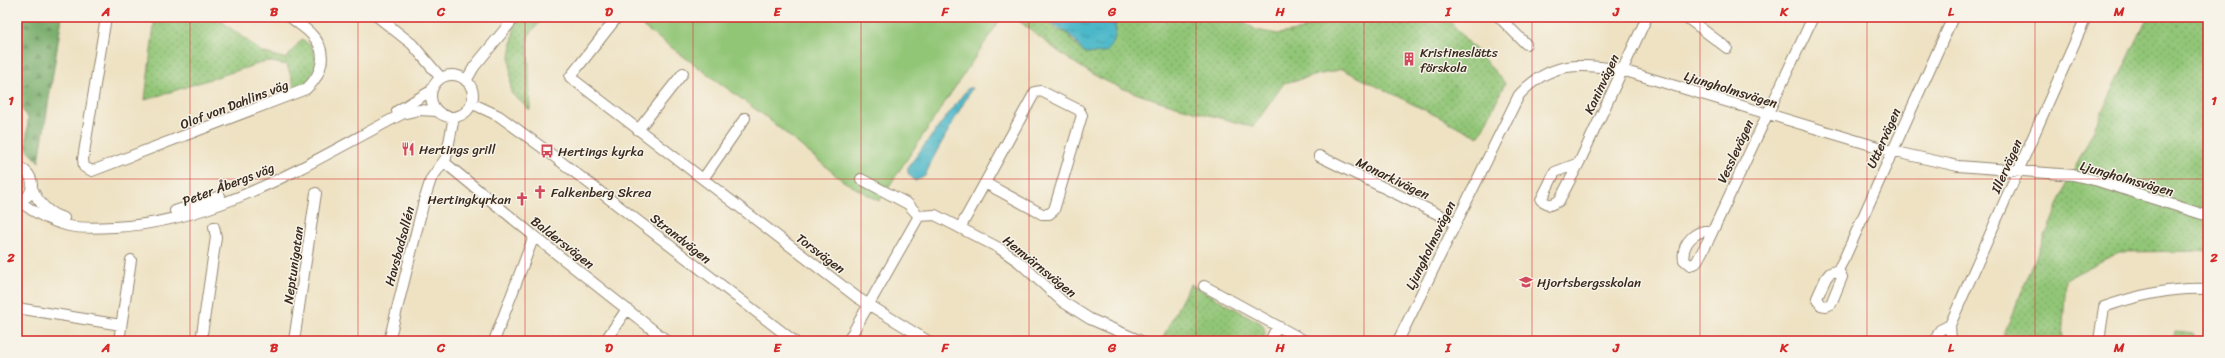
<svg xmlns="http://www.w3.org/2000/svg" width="2225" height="358" font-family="Sriracha,sans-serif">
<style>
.green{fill:url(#green-dots);stroke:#66784a}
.forest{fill:url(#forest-firs);stroke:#586a43}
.pitch{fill:#92c677;stroke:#66784a}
.water{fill:url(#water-ripples);stroke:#447174}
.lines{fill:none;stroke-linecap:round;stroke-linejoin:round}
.minor-casing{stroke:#948670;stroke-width:12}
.minor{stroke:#fff;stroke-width:10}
.grid{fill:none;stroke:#d62828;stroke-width:1;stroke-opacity:0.55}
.labels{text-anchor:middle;stroke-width:3;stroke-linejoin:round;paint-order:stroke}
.poi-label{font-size:13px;fill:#3b2a1e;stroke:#f7f3e8;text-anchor:start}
.street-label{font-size:13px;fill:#3b2a1e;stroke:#f7f3e8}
.neatline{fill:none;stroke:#d62828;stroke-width:1.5}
.grid-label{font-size:13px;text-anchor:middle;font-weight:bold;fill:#d62828}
</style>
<defs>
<pattern id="green-dots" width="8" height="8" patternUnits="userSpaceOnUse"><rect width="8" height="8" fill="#92c677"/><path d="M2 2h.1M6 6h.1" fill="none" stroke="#78a161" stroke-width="1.8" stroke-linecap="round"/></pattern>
<pattern id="forest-firs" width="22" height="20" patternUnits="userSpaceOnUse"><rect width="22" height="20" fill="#75ab68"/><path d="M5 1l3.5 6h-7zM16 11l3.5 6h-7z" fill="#618b55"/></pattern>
<pattern id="water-ripples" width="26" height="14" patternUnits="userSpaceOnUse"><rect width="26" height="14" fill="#4cb8c9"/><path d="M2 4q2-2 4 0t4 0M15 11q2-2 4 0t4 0" fill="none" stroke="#4096a3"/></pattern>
</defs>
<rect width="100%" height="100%" fill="#f7f3e8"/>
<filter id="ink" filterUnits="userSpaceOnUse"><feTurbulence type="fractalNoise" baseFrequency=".025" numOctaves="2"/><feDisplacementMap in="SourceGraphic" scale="8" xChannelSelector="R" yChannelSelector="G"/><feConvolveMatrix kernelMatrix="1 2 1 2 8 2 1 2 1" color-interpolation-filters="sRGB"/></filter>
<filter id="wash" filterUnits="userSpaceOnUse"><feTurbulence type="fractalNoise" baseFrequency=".012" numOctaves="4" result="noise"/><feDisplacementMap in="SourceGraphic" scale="16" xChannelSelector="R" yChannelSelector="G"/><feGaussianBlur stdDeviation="0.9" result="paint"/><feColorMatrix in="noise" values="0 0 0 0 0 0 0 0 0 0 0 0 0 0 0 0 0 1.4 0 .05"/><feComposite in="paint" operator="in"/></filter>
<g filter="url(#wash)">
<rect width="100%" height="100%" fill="#eee2c3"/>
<!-- green -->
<path class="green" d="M155,17H216L262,52L286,59L302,39L311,46L318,60C314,74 309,83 296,90L287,65L267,61L145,100Z
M519,17H544L528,36L530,110L511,93L510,58L515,21Z
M1014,17H1045L1057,30L1067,33L1079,49L1116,33L1115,21L1118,17H1238L1256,30L1278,34L1302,30L1323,17H1446L1505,83L1479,137L1342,69L1284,83L1253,127C1211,115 1167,105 1127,90C1084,75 1049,44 1014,17Z
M2148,17H2208V251L2119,252L2066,279L2062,341H2001L2065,189Z
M1190,284L1261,323C1266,329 1266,334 1263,341H1166L1162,339Z
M2175,332L2195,334L2194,341H2173Z"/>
<!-- forest -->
<path class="forest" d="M26,17H62L39,162L26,148L28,118L17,103V51L20,50V28Z"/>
<!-- pitch -->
<path class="pitch" d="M630,17H1002L879,201L843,181L766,117Z"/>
<!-- water -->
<path class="water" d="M17,17H26L20,28V50L17,51Z
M1045,17H1086L1101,21L1118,17L1115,21C1116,34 1116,43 1106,52C1074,58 1084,45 1067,33C1057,26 1054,29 1045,17Z
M968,88H972L933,158L925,176L915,181L908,173V167Z"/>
</g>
<g filter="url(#ink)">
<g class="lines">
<!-- minor casing -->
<g class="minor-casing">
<path id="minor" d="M106,17L83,159L84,167L92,171L306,89C322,75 329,52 312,35C306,28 297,23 290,17
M378,17L412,44L441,78
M1499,17L1526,44
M1686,17L1727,48
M615,20L570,77L858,298L928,341
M431 96a21 21 0 1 1 42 0a21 21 0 1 1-42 0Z
M466,81L474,67L515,17
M471,103L499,116L547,151L794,341
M397,111L431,91
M638,130L683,73
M1319,156L1456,223
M444,162L534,236L667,341
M1579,163L1555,172L1541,200L1550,205L1559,201L1579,163L1647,17
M17,167C31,171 36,184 28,196L17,203
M703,179L745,118
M861,179L908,204L919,216L935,215L999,248L1019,262L1063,302L1090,319L1141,341
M32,188C38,202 48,214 64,218
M20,202C35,213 51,222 69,226C83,229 99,228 114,227C219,222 312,161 402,114L419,110L437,111
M175,211L220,196
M960,228L1035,92L1041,91L1079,110L1082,115L1054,210L1049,214H1042L985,183
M1712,231C1696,229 1681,243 1684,260L1690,265L1696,263L1709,239L1813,17
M1838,270L1842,277L1831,304L1826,306L1821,305L1817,298L1826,278L1830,273L1838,270L1845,257L1953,17
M1204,286L1305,341
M17,308L121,325
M119,341L131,260
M201,341L216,237L214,227
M294,341L316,193
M389,341L424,201L431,179L446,158L454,117
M494,341L534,236
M605,341L627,309
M848,341L919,216
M1270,341L1277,327
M1398,341L1519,95C1550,61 1580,63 1622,70L1891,151L1958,166L2073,175L2098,181L2208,216
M1935,341L1940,330L1950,325
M1951,341L1950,325L2086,17
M2099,341L2104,307C2138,295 2172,287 2208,289"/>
</g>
<!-- minor -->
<use href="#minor" class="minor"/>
</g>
</g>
<!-- grid -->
<path class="grid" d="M190,17V341M358,17V341M525,17V341M693,17V341M861,17V341M1029,17V341M1196,17V341M1364,17V341M1532,17V341M1700,17V341M1867,17V341M2035,17V341M17,179H2208"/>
<!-- icons -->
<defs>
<g id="building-bare" transform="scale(1.08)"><path d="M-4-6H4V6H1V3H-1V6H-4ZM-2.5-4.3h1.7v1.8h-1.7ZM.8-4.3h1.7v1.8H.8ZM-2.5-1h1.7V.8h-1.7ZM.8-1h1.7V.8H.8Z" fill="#d1495b" stroke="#f7f3e8" stroke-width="2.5" paint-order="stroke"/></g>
<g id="restaurant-bare" transform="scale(1.08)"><path d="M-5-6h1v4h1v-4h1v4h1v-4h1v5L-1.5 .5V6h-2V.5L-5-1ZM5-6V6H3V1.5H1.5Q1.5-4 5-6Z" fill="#d1495b" stroke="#f7f3e8" stroke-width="2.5" paint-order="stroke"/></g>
<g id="bus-bare" transform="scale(1.08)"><path d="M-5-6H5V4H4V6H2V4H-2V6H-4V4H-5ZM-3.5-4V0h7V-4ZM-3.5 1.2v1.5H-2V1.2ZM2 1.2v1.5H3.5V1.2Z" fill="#d1495b" stroke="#f7f3e8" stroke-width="2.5" paint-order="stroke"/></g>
<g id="church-bare" transform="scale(1.08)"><path d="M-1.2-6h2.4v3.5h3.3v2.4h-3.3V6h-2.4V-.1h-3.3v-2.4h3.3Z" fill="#d1495b" stroke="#f7f3e8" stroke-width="2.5" paint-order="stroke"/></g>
<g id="school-bare" transform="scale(1.08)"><path d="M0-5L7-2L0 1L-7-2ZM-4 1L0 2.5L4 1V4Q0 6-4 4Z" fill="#d1495b" stroke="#f7f3e8" stroke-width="2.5" paint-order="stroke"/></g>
</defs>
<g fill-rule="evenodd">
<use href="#building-bare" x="1409" y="59"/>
<use href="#restaurant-bare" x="408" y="149"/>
<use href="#bus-bare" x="547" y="151"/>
<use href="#church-bare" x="540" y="192"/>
<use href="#church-bare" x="522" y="199"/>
<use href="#school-bare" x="1526" y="282"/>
</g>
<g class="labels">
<!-- poi labels -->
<g class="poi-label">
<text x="1420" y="57">Kristineslätts<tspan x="1420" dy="15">förskola</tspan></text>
<text x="419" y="154">Hertings grill</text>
<text x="558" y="156">Hertings kyrka</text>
<text x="551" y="197">Falkenberg Skrea</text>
<text x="511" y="204" text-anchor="end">Hertingkyrkan</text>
<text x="1537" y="287">Hjortsbergsskolan</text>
</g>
<!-- street labels -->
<g class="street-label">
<text transform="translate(1601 84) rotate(-65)" y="5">Kaninvägen</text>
<text transform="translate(1731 89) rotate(17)" y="5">Ljungholmsvägen</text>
<text transform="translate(234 104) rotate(-21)" y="5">Olof von Dahlins väg</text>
<text transform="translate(1883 138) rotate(-66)" y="5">Uttervägen</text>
<text transform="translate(1735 151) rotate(-65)" y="5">Vesslevägen</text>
<text transform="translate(2006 166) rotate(-66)" y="5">Illervägen</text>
<text transform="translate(1393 178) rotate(26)" y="5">Monarkivägen</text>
<text transform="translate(2127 178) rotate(16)" y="5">Ljungholmsvägen</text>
<text transform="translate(228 184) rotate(-21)" y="5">Peter Åbergs väg</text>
<text transform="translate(681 238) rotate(38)" y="5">Strandvägen</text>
<text transform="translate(563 242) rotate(38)" y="5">Baldersvägen</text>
<text transform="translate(1430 245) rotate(-64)" y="5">Ljungholmsvägen</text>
<text transform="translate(399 246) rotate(-75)" y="5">Havsbadsallén</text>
<text transform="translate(821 253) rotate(37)" y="5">Torsvägen</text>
<text transform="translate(293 265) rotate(-82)" y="5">Neptunigatan</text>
<text transform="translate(1040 266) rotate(39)" y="5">Hemvärnsvägen</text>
</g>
</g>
<!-- margin -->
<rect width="2225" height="358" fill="none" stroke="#f7f3e8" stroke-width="44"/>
<rect x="22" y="22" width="2181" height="314" class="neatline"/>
<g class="grid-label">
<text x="106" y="16">A</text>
<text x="274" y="16">B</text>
<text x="441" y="16">C</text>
<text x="609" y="16">D</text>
<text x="777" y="16">E</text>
<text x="945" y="16">F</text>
<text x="1112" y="16">G</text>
<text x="1280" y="16">H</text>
<text x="1448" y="16">I</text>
<text x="1616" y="16">J</text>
<text x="1784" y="16">K</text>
<text x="1951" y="16">L</text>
<text x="2119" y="16">M</text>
<text x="11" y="105">1</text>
<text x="2214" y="105">1</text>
<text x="11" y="262">2</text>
<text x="2214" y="262">2</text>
<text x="106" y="352">A</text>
<text x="274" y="352">B</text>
<text x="441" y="352">C</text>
<text x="609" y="352">D</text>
<text x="777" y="352">E</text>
<text x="945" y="352">F</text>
<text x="1112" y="352">G</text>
<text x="1280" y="352">H</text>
<text x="1448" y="352">I</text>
<text x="1616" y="352">J</text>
<text x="1784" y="352">K</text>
<text x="1951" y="352">L</text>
<text x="2119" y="352">M</text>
</g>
</svg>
